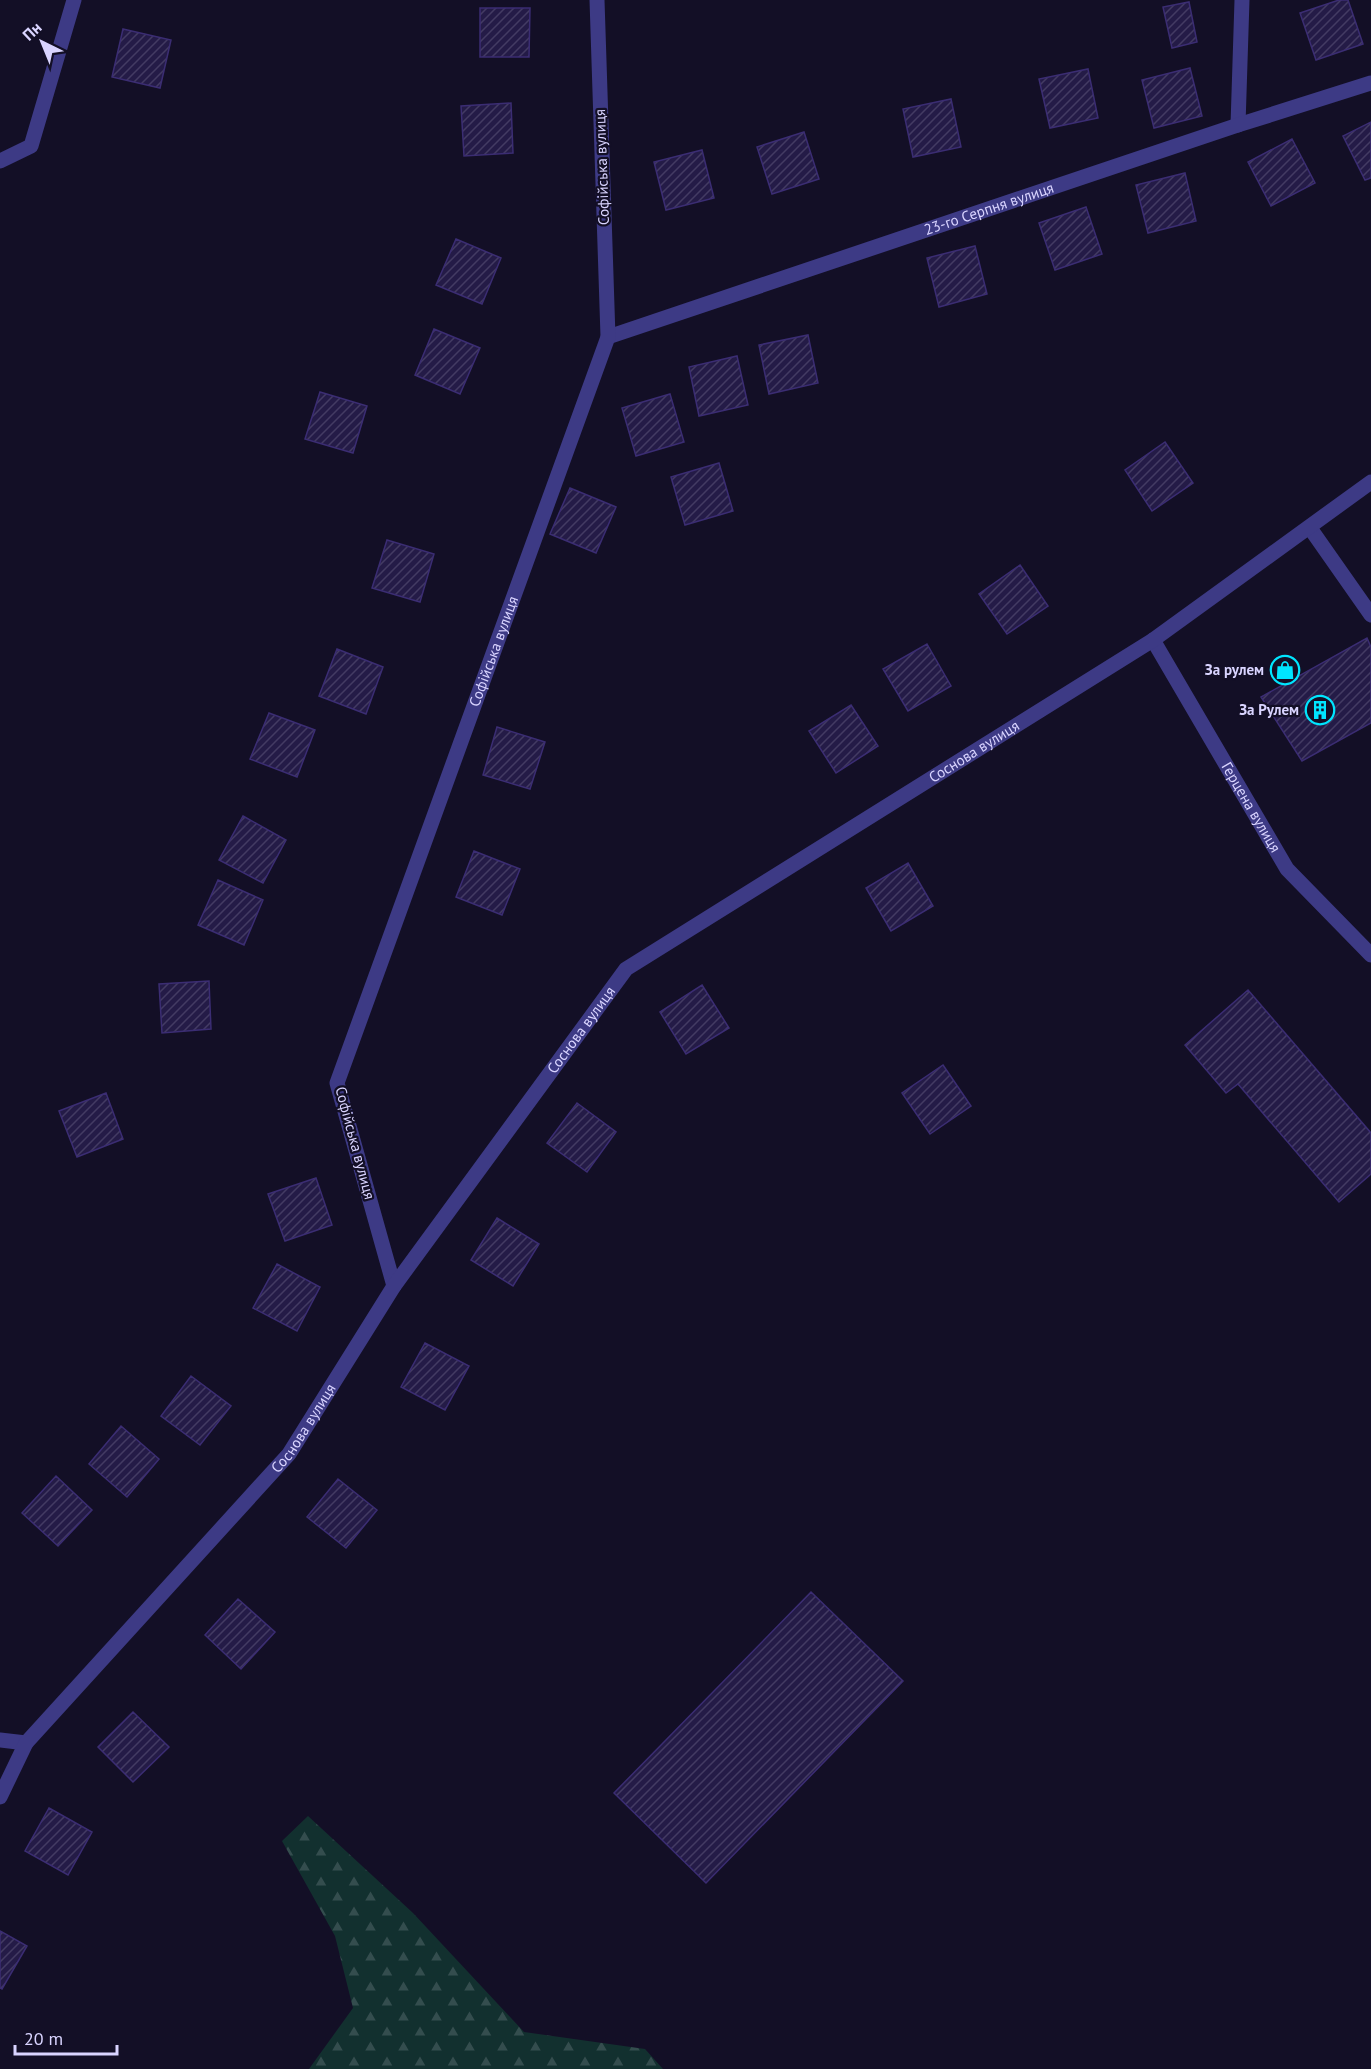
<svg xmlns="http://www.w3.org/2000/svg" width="1371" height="2069" font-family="'PT Sans',sans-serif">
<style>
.forest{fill:url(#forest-firs)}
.building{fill:url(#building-hatch);stroke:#3b2d73;stroke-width:1.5}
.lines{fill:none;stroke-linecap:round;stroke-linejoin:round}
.lane{stroke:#3d3a85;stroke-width:15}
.street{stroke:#3d3a85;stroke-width:15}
.labels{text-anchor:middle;stroke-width:4.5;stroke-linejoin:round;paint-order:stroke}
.street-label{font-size:15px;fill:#d9d4ff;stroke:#130f26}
.poi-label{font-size:15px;font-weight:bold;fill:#d9d4ff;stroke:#130f26;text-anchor:end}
</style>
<defs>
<pattern id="forest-firs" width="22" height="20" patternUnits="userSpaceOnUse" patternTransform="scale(1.5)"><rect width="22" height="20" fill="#12302f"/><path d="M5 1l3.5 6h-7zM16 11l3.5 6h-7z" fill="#344d4e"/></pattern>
<pattern id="building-hatch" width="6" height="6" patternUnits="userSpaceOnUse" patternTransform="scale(1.5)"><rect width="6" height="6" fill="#241b47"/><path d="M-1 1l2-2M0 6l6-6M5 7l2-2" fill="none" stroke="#433b63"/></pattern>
</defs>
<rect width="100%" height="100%" fill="#130f26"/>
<!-- forest -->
<path class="forest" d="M308,1816L413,1913L524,2032L645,2049L663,2069H309L353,2008L335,1936L282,1841Z"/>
<!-- building -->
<path class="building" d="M1339,0H1348L1363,44L1316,60L1300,13Z
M1189,2L1197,42L1172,48L1163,7Z
M480,8H530L529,57H480Z
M123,29L171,40L160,88L112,77Z
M1190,68L1202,116L1154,128L1142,80Z
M1088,69L1098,118L1050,128L1039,79Z
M951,99L961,147L913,157L903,109Z
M511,103L513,153L464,156L461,106Z
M1371,122V178L1365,180L1343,136Z
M804,132L819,179L772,194L757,147Z
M1292,139L1315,183L1271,206L1248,162Z
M702,150L714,198L666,210L654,162Z
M1185,173L1196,221L1148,233L1136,185Z
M1086,207L1102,254L1055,270L1039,223Z
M456,239L501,258L482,304L436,285Z
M975,246L987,294L939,307L927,258Z
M434,329L480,348L460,394L415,375Z
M808,335L818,383L769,394L759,345Z
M737,356L748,405L699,416L689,367Z
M320,392L367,406L353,453L305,439Z
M670,394L684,442L636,456L622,408Z
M1165,442L1193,483L1152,511L1125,470Z
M719,463L733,511L685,525L671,477Z
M570,488L616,507L596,553L550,534Z
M387,540L434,554L420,602L372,588Z
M1020,565L1048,606L1007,634L979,594Z
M1367,638L1371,647V723L1302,761L1261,697Z
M927,644L951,686L908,711L883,669Z
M337,649L383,667L366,714L319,696Z
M851,705L878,746L836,773L809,731Z
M269,713L315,730L297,777L250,759Z
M497,727L545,742L530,789L483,775Z
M243,816L286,840L263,883L219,860Z
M474,851L520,869L502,915L456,897Z
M908,863L933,906L891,931L866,888Z
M218,880L263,900L244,945L198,925Z
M209,981L211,1029L162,1033L159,984Z
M702,985L729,1028L686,1054L660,1012Z
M1248,990L1371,1133V1174L1339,1202L1238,1084L1226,1093L1185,1045Z
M943,1065L971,1106L930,1134L902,1093Z
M106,1093L123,1139L77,1157L59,1111Z
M577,1103L616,1132L587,1172L547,1143Z
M316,1178L332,1225L285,1241L268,1194Z
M497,1218L539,1244L513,1286L471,1260Z
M277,1264L320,1287L297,1331L253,1308Z
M425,1343L469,1366L445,1410L401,1387Z
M191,1376L231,1406L200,1445L161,1416Z
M121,1426L159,1459L127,1497L89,1464Z
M56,1476L92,1510L58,1546L22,1513Z
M338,1479L377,1510L346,1548L307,1517Z
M811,1592L903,1681L706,1883L614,1793Z
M238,1599L275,1632L241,1669L205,1635Z
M133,1712L169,1747L133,1782L98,1747Z
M49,1808L92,1832L68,1875L25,1851Z
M0,1931L27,1946L2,1989L0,1988Z"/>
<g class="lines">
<!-- lane -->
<path class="lane" d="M1310,528L1371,615"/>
<!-- street -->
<g class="street">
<path d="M1238,125L1242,0"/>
<path d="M0,161L31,146L74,0"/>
<path id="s1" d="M608,337L1238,125L1371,83"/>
<path id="s2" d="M1153,640L1287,869L1371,955"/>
<path id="s3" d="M394,1286L337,1083L608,337L597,0"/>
<path d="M0,1740L26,1743"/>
<path id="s4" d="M0,1797L26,1743L289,1454L394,1286L626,969L1153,640L1371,482"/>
</g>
</g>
<!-- icons -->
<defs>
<g id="shop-ring" transform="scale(1.5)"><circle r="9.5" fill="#130f26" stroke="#00e5ff" stroke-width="1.5"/><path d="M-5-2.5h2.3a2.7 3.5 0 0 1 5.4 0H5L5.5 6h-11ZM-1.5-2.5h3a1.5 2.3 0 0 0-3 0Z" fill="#00e5ff"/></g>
<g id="building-ring" transform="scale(1.5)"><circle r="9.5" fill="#130f26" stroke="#00e5ff" stroke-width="1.5"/><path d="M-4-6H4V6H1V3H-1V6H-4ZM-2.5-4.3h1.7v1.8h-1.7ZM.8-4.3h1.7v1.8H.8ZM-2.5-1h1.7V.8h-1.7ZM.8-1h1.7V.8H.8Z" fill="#00e5ff"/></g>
</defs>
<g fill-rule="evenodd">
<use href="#shop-ring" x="1285" y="670"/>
<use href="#building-ring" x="1320" y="710"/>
</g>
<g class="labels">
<!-- street labels -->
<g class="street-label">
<text transform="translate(602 167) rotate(-92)" y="5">Софійська вулиця</text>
<text dy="5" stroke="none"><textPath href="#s1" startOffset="402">23-го Серпня вулиця</textPath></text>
<text dy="5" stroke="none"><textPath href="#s3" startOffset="670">Софійська вулиця</textPath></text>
<text dy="5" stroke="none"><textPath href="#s4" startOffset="1452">Соснова вулиця</textPath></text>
<text dy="5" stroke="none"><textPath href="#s2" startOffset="194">Герцена вулиця</textPath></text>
<text dy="5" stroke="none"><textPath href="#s4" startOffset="966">Соснова вулиця</textPath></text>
<text transform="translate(355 1143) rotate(75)" y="5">Софійська вулиця</text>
<text dy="5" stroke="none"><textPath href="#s4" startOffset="480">Соснова вулиця</textPath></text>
</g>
<!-- poi labels -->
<g class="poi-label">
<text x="1264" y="675">За рулем</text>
<text x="1299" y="715">За Рулем</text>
</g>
</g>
<!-- north arrow -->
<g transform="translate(42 42) rotate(317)" stroke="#130f26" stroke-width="4.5" paint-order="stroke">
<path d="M0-4.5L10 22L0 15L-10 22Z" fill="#d9d4ff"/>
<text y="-9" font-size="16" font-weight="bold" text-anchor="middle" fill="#d9d4ff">Пн</text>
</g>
<!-- scale -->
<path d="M15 2045v9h102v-9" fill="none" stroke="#d9d4ff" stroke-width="3"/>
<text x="24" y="2045" font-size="18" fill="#d9d4ff" stroke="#130f26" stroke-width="4.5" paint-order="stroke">20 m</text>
</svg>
